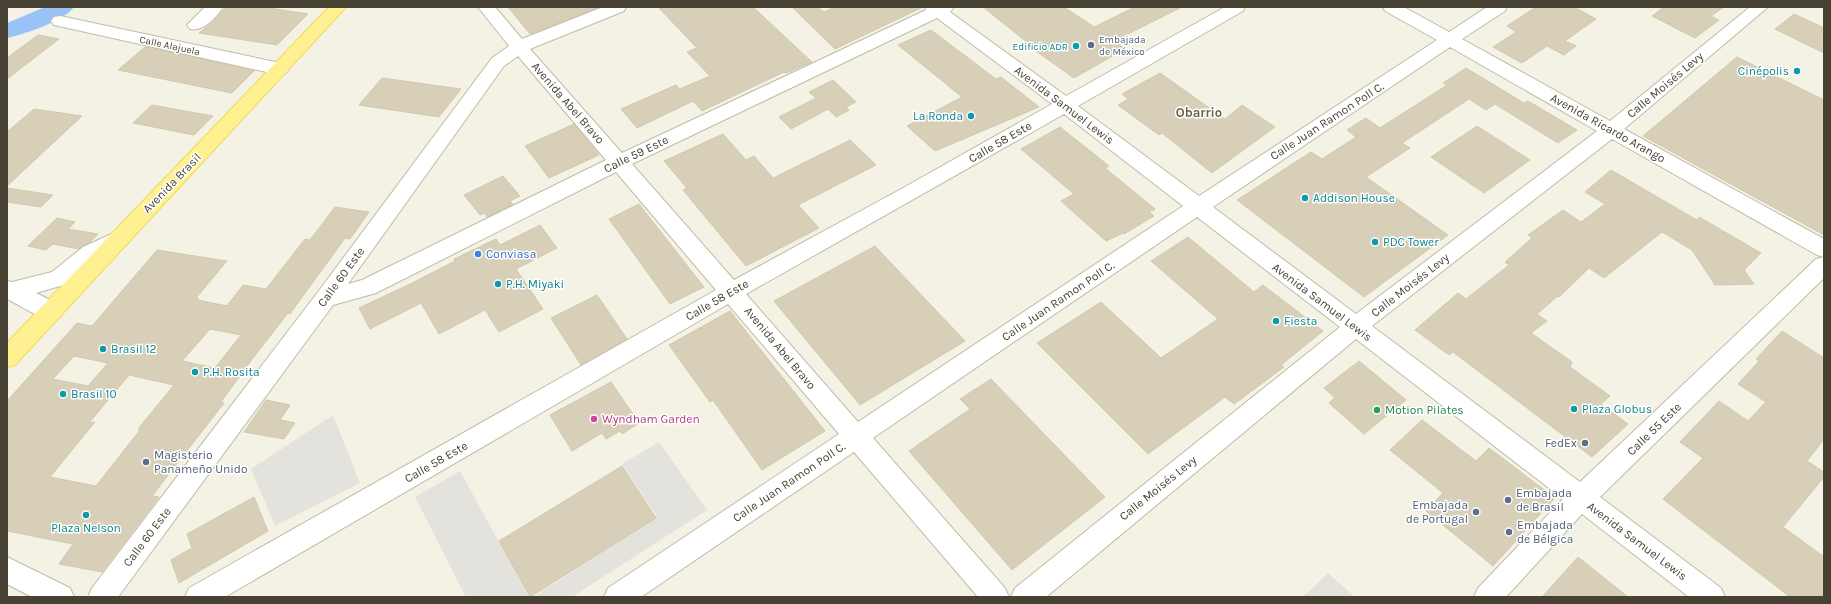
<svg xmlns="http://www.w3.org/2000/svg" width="1831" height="604" font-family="Karla,sans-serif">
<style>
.parking{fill:#e4e2dd}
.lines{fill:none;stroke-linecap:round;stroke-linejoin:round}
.river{fill:#99c3f8;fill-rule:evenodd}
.building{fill:#d7cfb8;stroke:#d2c9ab;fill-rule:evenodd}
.minor-casing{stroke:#c0bba6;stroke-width:2}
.major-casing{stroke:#f0da56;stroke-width:2}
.minor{fill:#fff;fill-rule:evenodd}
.major{fill:#fff192;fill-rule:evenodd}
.service-dot{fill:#5c6f8a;stroke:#fff;stroke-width:1.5}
.culture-dot{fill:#0f9aa8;stroke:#fff;stroke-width:1.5}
.shop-dot{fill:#3f7fe0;stroke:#fff;stroke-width:1.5}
.leisure-dot{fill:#2e9e5b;stroke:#fff;stroke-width:1.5}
.hotel-dot{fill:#d1479c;stroke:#fff;stroke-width:1.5}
.labels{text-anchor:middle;stroke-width:3;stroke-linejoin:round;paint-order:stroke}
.far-service-label{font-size:10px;fill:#4e5e75;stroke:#fff;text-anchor:start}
.far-street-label{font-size:10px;fill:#474233;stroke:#fff}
.far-culture-label{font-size:10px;fill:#0d838f;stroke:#fff;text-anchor:end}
.culture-label{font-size:12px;fill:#0d838f;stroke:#fff;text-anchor:start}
.street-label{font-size:12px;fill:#474233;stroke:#fff}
.shop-label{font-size:12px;fill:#366cbe;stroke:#fff;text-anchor:start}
.leisure-label{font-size:12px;fill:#27864d;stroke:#fff;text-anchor:start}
.hotel-label{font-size:12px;fill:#b23c85;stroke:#fff;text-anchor:start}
.service-label{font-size:12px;fill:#4e5e75;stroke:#fff;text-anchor:start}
.neighbourhood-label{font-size:13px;font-weight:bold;fill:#6b6249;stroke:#fff}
</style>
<rect width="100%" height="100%" fill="#f4f2e4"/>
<!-- parking -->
<path class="parking" d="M333,415L360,483L275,526L251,469Z
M659,442L707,510L572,597H533L657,517L622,464Z
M460,471L529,597H466L415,497Z
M1328,573L1355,597H1303Z"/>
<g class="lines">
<!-- river -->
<path class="river" d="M45,7H74C63,22 24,34 7,38V23Z"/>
</g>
<!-- building -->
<path class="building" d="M226,7H262L308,14L277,45L199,33L214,21Z
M508,7H599L530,34Z
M658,7H753L812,62L786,73L784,72L702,111L693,101L637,128L621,109L676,85L680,89L710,76L687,52L697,48Z
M792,7H818L824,12L835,7H923L835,49Z
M983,7H1064L1094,27L1135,7H1182L1114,41L1125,49L1074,78L1026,44L1028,43Z
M1536,7H1574L1596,19L1565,41L1576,46L1564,55L1547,46L1522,63L1493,47L1516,32L1507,26Z
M1664,7H1724L1711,16L1719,20L1695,38L1652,16Z
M1794,14L1824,28V53L1775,29Z
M931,30L996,79L1001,77L1039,107L935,151L907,126L962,97L898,45Z
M38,35L59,39L7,79V58Z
M145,47L152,48L254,71L232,93L118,70Z
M1737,57L1824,100V235L1643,136Z
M1466,68L1524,103L1528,101L1577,130L1558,143L1495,104L1486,110L1469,99L1402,143L1410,148L1366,177L1448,235L1364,297L1237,200L1311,152L1322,159L1356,137L1347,130L1366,118L1380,128L1447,85L1443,83Z
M1160,73L1225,119L1242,105L1275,127L1212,173L1162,133L1159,135L1118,105L1128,99L1122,94Z
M382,78L461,89L439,117L359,105Z
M833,80L856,102L846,107L849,110L836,117L828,109L791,129L779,117L816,98L809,92Z
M152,105L213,116L194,135L133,123Z
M34,109L82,116L7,186V132Z
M574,124L599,155L549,178L525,146Z
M1477,126L1530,160L1484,193L1431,157Z
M1060,127L1109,166L1105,168L1155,209L1149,212L1154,216L1124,234L1123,233L1106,241L1061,201L1074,194L1021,149Z
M723,134L746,160L754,156L773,178L850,140L876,165L798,205L819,228L746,266L683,190L687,188L664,161Z
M1611,170L1697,220L1699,217L1761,253L1744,270L1754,284L1715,285L1692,250L1662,232L1604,278L1589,268L1559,297L1558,296L1537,314L1547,321L1531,333L1572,362L1570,367L1610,396L1601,404L1628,424L1592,457L1453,352L1449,355L1415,330L1458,293L1466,299L1509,265L1505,262L1532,238L1528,235L1563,210L1581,222L1605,204L1585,192Z
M503,176L520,196L510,201L513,204L487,217L485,213L480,215L464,195Z
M7,188L53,195L41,207L7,202Z
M639,204L704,287L670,304L609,219Z
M335,207L369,212L350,239L345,238L290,314L288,313L253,358L221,402L224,403L152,496L159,497L102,572L59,564L73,544L7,531V401L77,323L92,326L157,250L227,261L196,298L199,299L198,300L227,306L243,285L266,289L305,239L310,240ZM210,329L241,335L215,368L182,361ZM74,356L108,363L88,386L53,379ZM129,375L174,385L138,429L140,430L96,486L50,477L95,422L89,423Z
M57,218L75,222L68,229L98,234L90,242L79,249L53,244L46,250L28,246Z
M540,225L557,248L516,269L543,309L499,332L485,310L439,334L421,303L370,329L359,308L410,284L455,261L454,259L496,239L500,245Z
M1188,237L1254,292L1263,285L1323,331L1281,365L1284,367L1234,404L1225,397L1148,454L1037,343L1101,302L1161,358L1218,319L1151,261Z
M875,246L965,341L860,405L774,301Z
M597,295L627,339L581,365L551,318Z
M730,311L825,431L762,470L713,400L710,402L669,345Z
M1782,331L1824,358V439L1807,461L1824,472V477L1783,527L1824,557V597H1790L1663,499L1703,458L1680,442L1719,401L1748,421L1766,402L1738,384L1759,361L1756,359Z
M1359,361L1406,400L1364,434L1329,403L1335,398L1324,388Z
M991,379L1105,497L1012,570L909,451L970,409L960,399Z
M611,382L639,423L622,434L620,431L606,439L602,433L572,451L550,415Z
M266,400L290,405L280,420L295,423L284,439L244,432Z
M1422,420L1476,461L1489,448L1555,498L1493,566L1426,511L1443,493L1390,450Z
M622,466L656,518L530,597L499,541Z
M254,497L268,531L179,583L171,560L192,548L187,534Z
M1578,557L1628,597H1542Z"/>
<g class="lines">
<!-- minor casing -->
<g class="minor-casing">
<path id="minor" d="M205,7H223C216,18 203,32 190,29L187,25Z
M478,7H495L522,39L603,7H626L624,11L530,49L622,153L926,10L925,7H954L950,12L1066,96L1225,7H1245L1243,11L1078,106L1199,196L1437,40L1385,11L1383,7H1404L1449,32L1487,7H1507L1505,11L1462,39L1610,121L1750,7H1768L1624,129L1824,239V278L1600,497L1721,588L1725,597H1689L1582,514L1506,597H1474L1478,588L1563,499L1356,339L1046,597H1011L1015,588L1340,327L1197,217L873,438L1005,588L1009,597H978L854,452L641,597H604L608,588L839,434L728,304L225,597H185L189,588L716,290L616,172L376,293L333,305L118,597H88L92,588L318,292L492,58L509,46ZM937,18L1052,104L903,188L734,280L632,164ZM1450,47L1597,131L1356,314L1213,207ZM518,56L606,160L362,280L348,284L504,66ZM1064,114L1183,206L858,422L746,294ZM1612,139L1817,255L1824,257L1816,259L1580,482L1372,326Z
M60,16L280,63L286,65L289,69L286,73L280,75L54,25L51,21L54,17Z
M120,230L127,232L130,238L127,244L97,259L67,284L36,293L60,305L63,311L60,317C43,323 22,306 7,299V281L12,282L52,272L83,247Z
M7,557L70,588L74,597H32L7,584Z"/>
</g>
<!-- major casing -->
<g class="major-casing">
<path id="major" d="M329,7H346L15,365L7,367V343Z"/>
</g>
<!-- minor -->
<use href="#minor" class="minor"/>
<!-- major -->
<use href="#major" class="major"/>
</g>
<!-- markers -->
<g class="service-dot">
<circle cx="1091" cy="45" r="4"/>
<circle cx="1585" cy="443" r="4"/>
<circle cx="146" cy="462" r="4"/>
<circle cx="1508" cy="500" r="4"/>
<circle cx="1476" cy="512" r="4"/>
<circle cx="1509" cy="532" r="4"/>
</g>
<g class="culture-dot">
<circle cx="1076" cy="46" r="4"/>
<circle cx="1797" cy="71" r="4"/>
<circle cx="971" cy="116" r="4"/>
<circle cx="1305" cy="198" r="4"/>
<circle cx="1375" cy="242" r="4"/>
<circle cx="498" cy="284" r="4"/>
<circle cx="1276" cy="321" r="4"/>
<circle cx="103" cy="349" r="4"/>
<circle cx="195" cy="372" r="4"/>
<circle cx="63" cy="394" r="4"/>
<circle cx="1574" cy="409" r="4"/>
<circle cx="86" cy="515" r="4"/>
</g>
<circle class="shop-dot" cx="478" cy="254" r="4"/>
<circle class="leisure-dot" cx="1377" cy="410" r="4"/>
<circle class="hotel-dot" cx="594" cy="419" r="4"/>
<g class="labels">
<!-- far-service labels -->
<g class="far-service-label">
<text x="1099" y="43">Embajada<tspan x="1099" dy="12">de México</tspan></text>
</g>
<!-- far-street labels -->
<g class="far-street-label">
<text transform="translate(170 45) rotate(12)" y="4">Calle Alajuela</text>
</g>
<!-- far-culture labels -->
<g class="far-culture-label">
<text x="1068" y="50">Edificio ADR</text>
</g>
<!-- culture labels -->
<g class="culture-label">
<text x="1789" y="75" text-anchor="end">Cinépolis</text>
<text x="963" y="120" text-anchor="end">La Ronda</text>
<text x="1313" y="202">Addison House</text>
<text x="1383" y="246">PDC Tower</text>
<text x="506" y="288">P.H. Miyaki</text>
<text x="1284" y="325">Fiesta</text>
<text x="111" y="353">Brasil 12</text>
<text x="203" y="376">P.H. Rosita</text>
<text x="71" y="398">Brasil 10</text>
<text x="1582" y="413">Plaza Globus</text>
<text x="86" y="532" text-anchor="middle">Plaza Nelson</text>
</g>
<!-- street labels -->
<g class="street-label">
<text transform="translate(1665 85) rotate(-40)" y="4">Calle Moisés Levy</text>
<text transform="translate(568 103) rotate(49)" y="4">Avenida Abel Bravo</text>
<text transform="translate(1064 105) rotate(37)" y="4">Avenida Samuel Lewis</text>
<text transform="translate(1327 121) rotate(-33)" y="4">Calle Juan Ramon Poll C.</text>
<text transform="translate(1608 128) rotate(29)" y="4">Avenida Ricardo Arango</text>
<text transform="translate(1000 142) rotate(-30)" y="4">Calle 58 Este</text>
<text transform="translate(636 154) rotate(-26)" y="4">Calle 59 Este</text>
<text transform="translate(172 183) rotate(-46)" y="4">Avenida Brasil</text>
<text transform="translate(341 277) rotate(-54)" y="4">Calle 60 Este</text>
<text transform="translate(1410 285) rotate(-38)" y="4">Calle Moisés Levy</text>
<text transform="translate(717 300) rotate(-30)" y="4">Calle 58 Este</text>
<text transform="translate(1058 301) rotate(-34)" y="4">Calle Juan Ramon Poll C.</text>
<text transform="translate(1322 302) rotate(37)" y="4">Avenida Samuel Lewis</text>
<text transform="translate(780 348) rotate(50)" y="4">Avenida Abel Bravo</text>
<text transform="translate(1654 429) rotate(-44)" y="4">Calle 55 Este</text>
<text transform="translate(436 462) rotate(-30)" y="4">Calle 58 Este</text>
<text transform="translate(789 482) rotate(-34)" y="4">Calle Juan Ramon Poll C.</text>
<text transform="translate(1158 488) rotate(-39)" y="4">Calle Moisés Levy</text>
<text transform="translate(147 537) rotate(-53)" y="4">Calle 60 Este</text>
<text transform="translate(1637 541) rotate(37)" y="4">Avenida Samuel Lewis</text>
</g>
<!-- shop labels -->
<g class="shop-label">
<text x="486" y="258">Conviasa</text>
</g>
<!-- leisure labels -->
<g class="leisure-label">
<text x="1385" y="414">Motion Pilates</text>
</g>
<!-- hotel labels -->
<g class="hotel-label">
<text x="602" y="423">Wyndham Garden</text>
</g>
<!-- service labels -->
<g class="service-label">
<text x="1577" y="447" text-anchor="end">FedEx</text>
<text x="154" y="459">Magisterio<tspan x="154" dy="14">Panameño Unido</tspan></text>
<text x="1516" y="497">Embajada<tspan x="1516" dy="14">de Brasil</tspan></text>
<text x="1468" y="509" text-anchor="end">Embajada<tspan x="1468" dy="14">de Portugal</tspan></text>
<text x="1517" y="529">Embajada<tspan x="1517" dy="14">de Bélgica</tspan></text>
</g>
<!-- neighbourhood labels -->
<g class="neighbourhood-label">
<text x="1199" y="117">Obarrio</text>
</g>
</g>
<!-- border -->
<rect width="1831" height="604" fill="none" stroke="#474233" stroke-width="16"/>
</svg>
